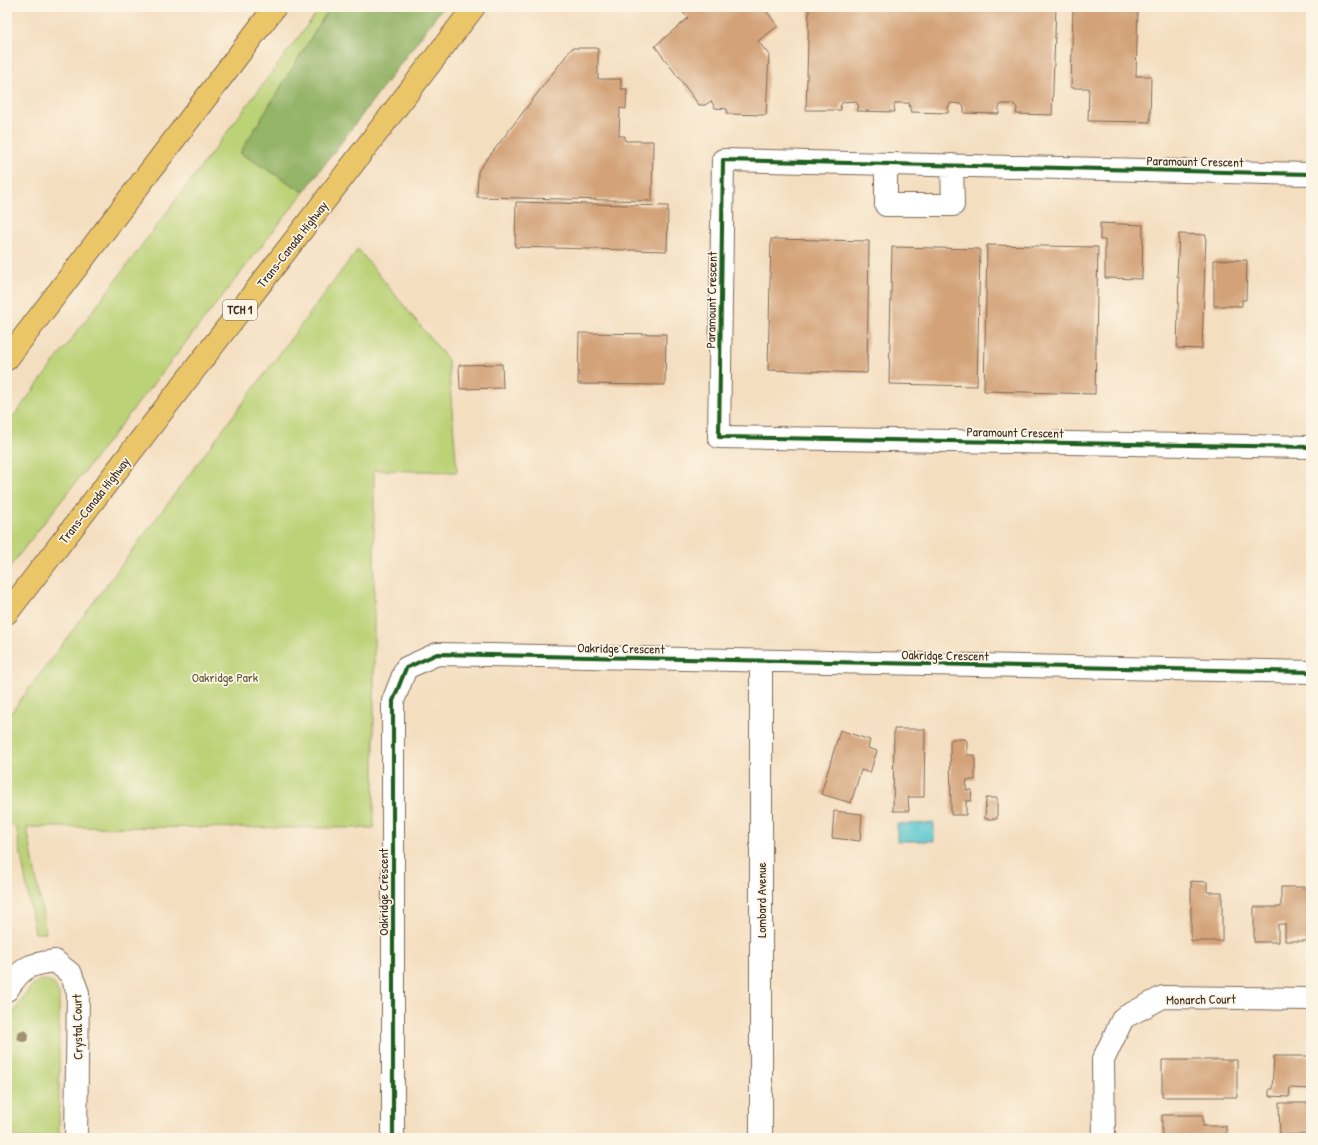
<svg xmlns="http://www.w3.org/2000/svg" width="1318" height="1145" font-family="'Patrick Hand',sans-serif">
<style>
.green{fill:#bbd277;stroke:#7b7e4a}
.forest{fill:#94b468;stroke:#686f43}
.water{fill:#58c5cf;stroke:#4a7876}
.building{fill:#d3a278}
.lines{fill:none;stroke-linecap:round;stroke-linejoin:round}
.minor-casing{stroke:#7c6957;stroke-width:24}
.highway-casing{stroke:#7c6957;stroke-width:24}
.minor{stroke:#fff;stroke-width:22}
.highway{stroke:#ebc669;stroke-width:22}
.cycleway-casing{stroke:#fcf5e5;stroke-width:6}
.cycleway{stroke:#1b5e20;stroke-width:4}
.tree{fill:#a09273}
.labels{text-anchor:middle;stroke-width:3.5;stroke-linejoin:round;paint-order:stroke}
.shield{fill:#fcf5e5;stroke:#75675a;stroke-width:1}
.shield-label{font-size:12px;font-weight:bold;fill:#3b2a1e}
.street-label{font-size:13px;fill:#3b2a1e;stroke:#fcf5e5}
.park-label{font-size:13px;fill:#5b5434;stroke:#fcf5e5}
</style>
<rect width="100%" height="100%" fill="#fcf5e5"/>
<filter id="ink" filterUnits="userSpaceOnUse"><feTurbulence type="fractalNoise" baseFrequency=".025" numOctaves="2"/><feDisplacementMap in="SourceGraphic" scale="8" xChannelSelector="R" yChannelSelector="G"/><feConvolveMatrix kernelMatrix="1 2 1 2 8 2 1 2 1" color-interpolation-filters="sRGB"/></filter>
<filter id="wash" filterUnits="userSpaceOnUse"><feTurbulence type="fractalNoise" baseFrequency=".012" numOctaves="4" result="noise"/><feDisplacementMap in="SourceGraphic" scale="16" xChannelSelector="R" yChannelSelector="G"/><feGaussianBlur stdDeviation="0.9" result="paint"/><feColorMatrix in="noise" values="0 0 0 0 0 0 0 0 0 0 0 0 0 0 0 0 0 1.4 0 .05"/><feComposite in="paint" operator="in"/></filter>
<g filter="url(#wash)">
<rect width="100%" height="100%" fill="#f4dec0"/>
<!-- green -->
<path class="green" d="M321,7H330L240,153L304,192L7,570V425Z
M358,249L448,360L457,472L374,470V828L27,827L46,933H35L16,827L7,826V718Z
M39,980C51,980 55,982 59,995V1138H7V1023L30,988Z"/>
<!-- forest -->
<path class="forest" d="M330,7H443L304,192L240,153Z"/>
<!-- water -->
<path class="water" d="M934,823V841H897V824Z"/>
<g id="blocks">
<!-- building -->
<path class="building" d="M678,7H763L778,26L758,41L769,55L766,115L727,114V109L715,108L711,101L705,105H699L655,46L688,18Z
M809,7H1056L1052,115L1016,114L1017,108L1014,104H1001L999,108V114L964,113V107L961,104L951,103L948,107V113L911,112L909,103H896L894,106L895,112L857,111L859,106L855,101L843,102L840,106L841,110H806Z
M1073,7H1138L1136,76H1151L1150,122L1088,121L1089,88H1071Z
M572,48H598V79H621V89H627L626,109L620,108L619,136H625V141H653L652,201L477,197L478,171Z
M516,202L668,206L667,251L515,247Z
M1100,223L1143,225L1142,279L1105,278V240H1100Z
M1179,234L1206,235L1202,349L1177,348L1179,277H1177Z
M771,239L869,241L867,373L768,370Z
M987,245L1098,247L1095,394L984,391Z
M892,247L980,249L977,386L889,384Z
M1214,260H1247L1246,300H1242V306H1214Z
M579,333L666,334L665,385L578,384Z
M502,364L503,388L460,389L459,365Z
M894,729H925L924,797H908L909,811H893Z
M840,730L870,740L868,748L877,751L870,773L861,770L851,803L821,794Z
M952,739H965L967,741V755H975V780H967L966,790H972L971,801H966V815H951L950,741Z
M986,798H997V819H985Z
M834,811L862,814L860,841L832,838Z
M1191,881L1207,882V892H1222V941H1191Z
M1281,887H1307V941H1285V924H1278V942H1254V907H1281Z
M1274,1056H1311V1089L1290,1088L1289,1097L1269,1096V1089H1272Z
M1162,1060H1237V1097H1162Z
M1279,1103H1311V1134L1280,1135Z
M1162,1115H1203V1126H1226V1138H1162Z"/>
</g>
</g>
<g filter="url(#ink)">
<use href="#blocks" fill-opacity="0" stroke="#7c6957" stroke-width="1"/>
<g class="lines">
<!-- minor casing -->
<g class="minor-casing">
<path id="minor" d="M886,164V205H953L952,165
M1311,174L723,160L719,437L1311,447
M761,661V1138
M7,990C22,967 29,964 55,961L71,974L78,993L76,1138
M393,1138V701L406,668L437,654L1311,672
M1104,1138L1103,1060L1123,1018L1163,997L1311,999"/>
</g>
<!-- highway casing -->
<g class="highway-casing">
<path id="highway" d="M7,359L275,7
M7,613L474,7"/>
</g>
<!-- minor -->
<use href="#minor" class="minor"/>
<!-- highway -->
<use href="#highway" class="highway"/>
<!-- cycleway casing -->
<g class="cycleway-casing">
<path id="cycleway" d="M1311,174L723,160L719,437L1311,447
M393,1138V701L406,668L437,654L1311,672"/>
</g>
<!-- cycleway -->
<use href="#cycleway" class="cycleway"/>
</g>
<!-- trees -->
<circle class="tree" cx="23" cy="1036" r="6"/>
</g>
<g class="labels">
<!-- shield labels -->
<rect class="shield" x="223" y="300" width="34" height="20" rx="3"/>
<g class="shield-label">
<text x="240" y="314">TCH 1</text>
</g>
<!-- street labels -->
<g class="street-label">
<text transform="translate(1195 161) rotate(1)" y="5">Paramount Crescent</text>
<text transform="translate(292 244) rotate(-52)" y="5">Trans-Canada Highway</text>
<text transform="translate(711 300) rotate(-89)" y="5">Paramount Crescent</text>
<text transform="translate(1015 432) rotate(1)" y="5">Paramount Crescent</text>
<text transform="translate(94 500) rotate(-52)" y="5">Trans-Canada Highway</text>
<text transform="translate(621 648) rotate(1)" y="5">Oakridge Crescent</text>
<text transform="translate(945 655) rotate(1)" y="5">Oakridge Crescent</text>
<text transform="translate(383 892) rotate(-90)" y="5">Oakridge Crescent</text>
<text transform="translate(761 900) rotate(-90)" y="5">Lombard Avenue</text>
<text transform="translate(1201 999) rotate(-1)" y="5">Monarch Court</text>
<text transform="translate(77 1027) rotate(-91)" y="5">Crystal Court</text>
</g>
<!-- park labels -->
<g class="park-label">
<text x="225" y="682">Oakridge Park</text>
</g>
</g>
<!-- margin -->
<rect width="1318" height="1145" fill="none" stroke="#fcf5e5" stroke-width="24"/>
</svg>
